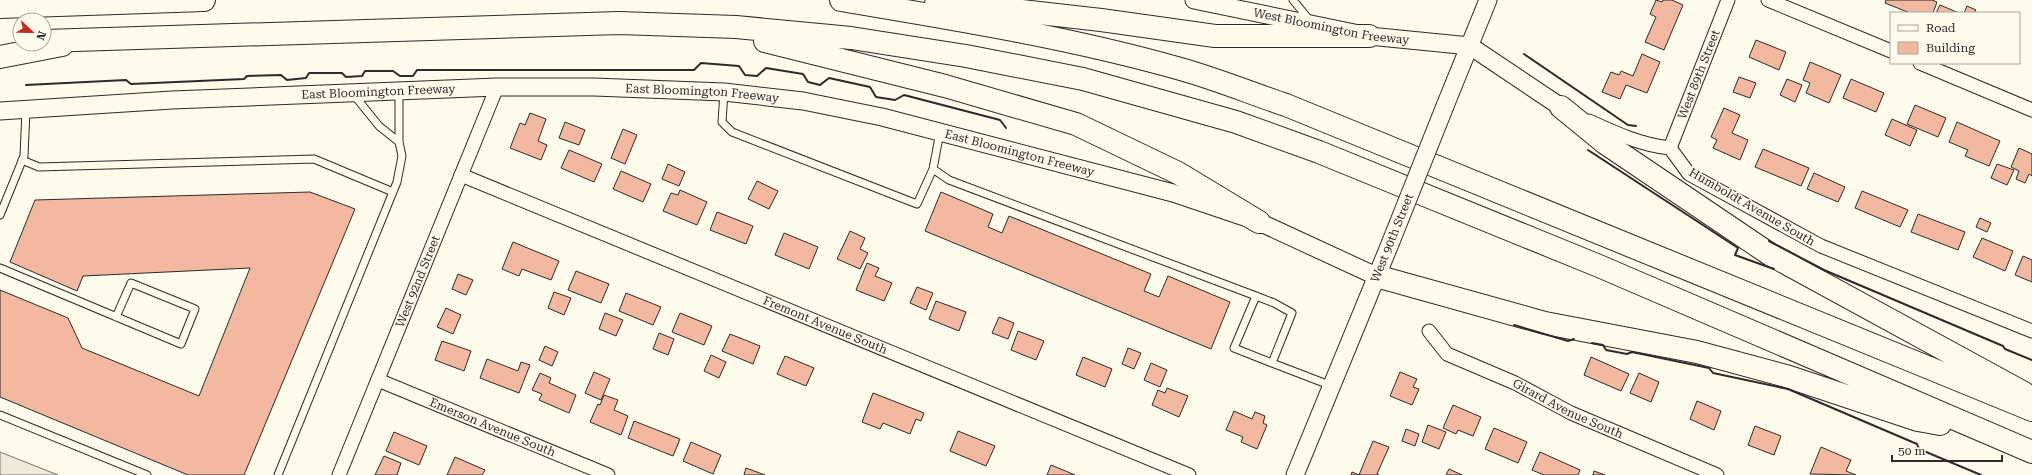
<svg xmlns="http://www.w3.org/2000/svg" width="2032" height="475" font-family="'Roboto Serif',serif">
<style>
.green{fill:#ecebdb;stroke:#74746e}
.building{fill:#f2b8a0;stroke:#2b2b2b}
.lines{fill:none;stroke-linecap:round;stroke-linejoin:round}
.service-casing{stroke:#2b2b2b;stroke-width:9}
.minor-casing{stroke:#2b2b2b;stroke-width:15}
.tertiary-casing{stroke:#2b2b2b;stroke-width:19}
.motorway-casing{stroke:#2b2b2b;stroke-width:24}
.service{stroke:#fdfbea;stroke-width:7}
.minor{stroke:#fdfbea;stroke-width:13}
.tertiary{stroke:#fdfbea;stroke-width:17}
.motorway{stroke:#fdfbea;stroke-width:22}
.tertiary-bridge-casing{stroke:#2b2b2b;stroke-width:19;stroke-linecap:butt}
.tertiary-bridge{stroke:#fdfbea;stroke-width:17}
.wall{stroke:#2b2b2b;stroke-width:2}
.labels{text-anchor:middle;stroke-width:3;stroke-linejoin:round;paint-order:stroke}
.street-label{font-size:12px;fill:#2b2b2b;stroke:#fdfbea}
</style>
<rect width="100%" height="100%" fill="#fdfbea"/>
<!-- green -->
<path class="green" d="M0,452L58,475H0Z"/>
<!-- building -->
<path class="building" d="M1656,0L1662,2L1663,0H1672L1683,5L1664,50L1645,42L1656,17L1650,14Z
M1886,0H1932L1937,2L1933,13H1910L1885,3Z
M1940,5L1959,13H1936Z
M1967,6L1976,10L1974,13H1964Z
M1756,40L1786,52L1779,70L1749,57Z
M1642,54L1660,62L1647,93L1626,85L1620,99L1602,92L1611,72L1619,75L1621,71L1633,76Z
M1810,62L1841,75L1829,103L1806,93L1810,83L1803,80Z
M1739,77L1756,83L1750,98L1733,92Z
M1787,79L1802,85L1795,102L1780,95Z
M1851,79L1884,93L1876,112L1843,98Z
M1915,105L1946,118L1938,137L1907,124Z
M1724,108L1740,115L1732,133L1748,140L1740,160L1713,148L1717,140L1711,137Z
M530,113L546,119L538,141L547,145L541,160L510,148L520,123L525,125Z
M1892,119L1917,130L1910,146L1885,135Z
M565,122L585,130L579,145L559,138Z
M1957,122L2000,141L1989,166L1965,156L1968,150L1949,142Z
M623,129L637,135L625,164L611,158Z
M2019,148L2032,154V176L2029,174L2025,183L2016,179L2019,171L2011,167Z
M1763,149L1809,168L1801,186L1755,167Z
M569,150L602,164L594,182L561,168Z
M668,164L685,172L679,186L662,179Z
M1997,164L2014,170L2007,185L1991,178Z
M621,171L651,184L643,202L613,189Z
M1814,173L1845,187L1838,202L1807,189Z
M757,181L778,191L769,209L748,199Z
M680,190L707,202L697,225L663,211L671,193L678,195Z
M1862,191L1908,210L1900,227L1855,208Z
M310,192L355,209L244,475H188L0,397V290L68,318L82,348L199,396L250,268L83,276L77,291L10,262L35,200Z
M941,192L993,214L988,227L1002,233L1009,216L1151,274L1144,291L1159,297L1168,276L1230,302L1211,349L925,231Z
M717,212L753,226L746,244L710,230Z
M1918,214L1965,232L1958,250L1911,232Z
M1980,218L1991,223L1987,232L1976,227Z
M850,231L865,238L860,249L868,253L860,269L837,259Z
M784,233L818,247L809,269L775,255Z
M1982,238L2013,251L2005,271L1973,257Z
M513,242L559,261L551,280L522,269L519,276L502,269Z
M2023,256L2032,260V282L2015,275Z
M867,263L879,268L875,276L892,283L884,301L856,290Z
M576,271L609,284L601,303L568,290Z
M458,274L473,280L466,295L452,289Z
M917,287L933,293L926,310L910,303Z
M554,292L571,298L564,315L548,308Z
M626,293L661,307L653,325L619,311Z
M936,301L966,312L959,331L929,319Z
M446,308L461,315L453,334L437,327Z
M605,313L623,320L616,336L599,329Z
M680,313L712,326L704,345L672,332Z
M999,317L1014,323L1008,339L992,333Z
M1018,331L1044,341L1036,360L1011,350Z
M659,333L674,339L668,355L653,349Z
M730,334L760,346L753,364L722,351Z
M442,341L471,351L464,371L435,360Z
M545,346L558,352L552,366L539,360Z
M1128,348L1141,353L1134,369L1122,364Z
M711,355L726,362L719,378L704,371Z
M785,356L814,368L806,386L777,374Z
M1083,357L1112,369L1105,387L1076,375Z
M1591,357L1629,374L1621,391L1584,375Z
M487,359L518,371L521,362L530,365L519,393L480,378Z
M1151,363L1167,370L1160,387L1144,380Z
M594,372L610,379L601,400L585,393Z
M1400,372L1417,379L1413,387L1419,389L1412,405L1390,396Z
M540,373L551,378L549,383L576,395L569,413L539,400L542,394L532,390Z
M1639,373L1659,382L1651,402L1630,393Z
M1167,388L1188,396L1179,417L1152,405L1158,390L1165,393Z
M873,393L924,413L921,421L916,419L910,434L883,423L880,429L862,422Z
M604,395L618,400L614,410L628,416L621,435L590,422L598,404L600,405Z
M1697,401L1721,411L1714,430L1690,419Z
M1453,405L1481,417L1473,436L1458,430L1456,434L1443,428Z
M1234,411L1252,419L1255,412L1265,416L1263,423L1267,425L1257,449L1241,442L1243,437L1226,430Z
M634,421L680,439L673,456L628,438Z
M1428,425L1446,432L1439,449L1422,442Z
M1755,426L1781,436L1774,455L1748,445Z
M1494,428L1527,442L1518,463L1485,449Z
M1406,429L1419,434L1415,446L1402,441Z
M958,431L995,446L986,466L950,451Z
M394,432L427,446L419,465L386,451Z
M1373,441L1389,447L1377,474L1379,475H1351L1352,472L1359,475Z
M691,442L721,455L713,474L683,461Z
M1821,447L1851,460L1846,471L1856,475L1810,474Z
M1540,452L1580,470L1578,475H1544L1532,470Z
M384,456L401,463L397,475H375Z
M455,457L485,470L482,475H447Z
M1051,465L1075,475H1047Z
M746,468L765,475H744Z
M1449,469L1462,475H1446Z
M1594,471L1605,475H1593Z"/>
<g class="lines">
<!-- service casing -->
<g class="service-casing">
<path id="service" d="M1293,0L1311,22
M724,92L722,122L732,132L917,204L933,169
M354,95L379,126L399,142
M940,132L933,169L949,180L1256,296L1274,303L1292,313L1272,363L1332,386
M22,160L39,167L314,159L393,192
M0,215L24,156L26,110
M0,268L181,344L195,309L131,283L116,317
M1256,296L1234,348L1272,363
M0,415L147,475
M278,475L397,182L402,156L399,142V91"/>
</g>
<!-- minor casing -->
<g class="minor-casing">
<g id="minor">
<path d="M1768,0L1891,51"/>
<path d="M1920,63L2032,110"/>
<path d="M1589,121C1615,133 1641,145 1670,148L1689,174L1821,246L2032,331"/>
<path id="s1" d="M1670,148L1728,0"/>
<path id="s2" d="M461,175L1189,475"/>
<path id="s3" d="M1429,331L1447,354L1515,383L1571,413L1717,475"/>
<path id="s4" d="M378,380L608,475"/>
<path id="s5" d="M339,475L497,87"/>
</g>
</g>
<!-- tertiary casing -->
<g class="tertiary-casing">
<g id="tertiary">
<path id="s6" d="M1194,0L1369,36L1470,46L1561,107"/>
<path d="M1445,106L1488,0"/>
<path id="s7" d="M0,111L172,100L497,87H594L724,92L803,101L882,117L1173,193L1259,222L1376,276"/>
<path d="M1295,475L1390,244"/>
</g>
</g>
<!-- motorway casing -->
<g class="motorway-casing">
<path id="motorway" d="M841,0C954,19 1067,37 1177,68C1214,78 1250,93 1286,105L2032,410
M936,4L978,6L1101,20L1215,36H1369
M0,7L204,0
M44,41L619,23L736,27L851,38L966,56L1083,79L1236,122L1319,152L1599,266L2032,452
M765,41L945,86L1076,124L1178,173L1259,222
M0,57L62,45
M1561,107L1605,143L1771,255L2024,393
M1376,276L1545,323L1697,352L1786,376L1918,420L1940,424"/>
</g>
<!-- service -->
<use href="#service" class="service"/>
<!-- minor -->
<use href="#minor" class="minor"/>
<!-- tertiary -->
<use href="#tertiary" class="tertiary"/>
<!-- motorway -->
<use href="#motorway" class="motorway"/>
<!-- tertiary-bridge casing -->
<g class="tertiary-bridge-casing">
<path id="tertiary-bridge" d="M1390,244L1445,106"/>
</g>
<!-- tertiary-bridge -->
<use href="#tertiary-bridge" class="tertiary-bridge"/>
<!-- wall -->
<path class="wall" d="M1524,54L1628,125L1636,126
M26,85L126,80L131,84L244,79L247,76L281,75L287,80L306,78L309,73H342L346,77L362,76L365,71H393L400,76H413L417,70H694L701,63L739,66L745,75L757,76L766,68L803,74L808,82L820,85L829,78L870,87L876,97L895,100L904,95L1000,120L1006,128
M1588,150L1738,248L1735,255L1774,269
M1769,241L1824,270L2003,346L2005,349L2032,360
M1514,325L1568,341L1574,339
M1592,343L1603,345L1606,350L1627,354L1632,352L1709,368L1713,373L1788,389L1917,444L1919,449L1981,475"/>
</g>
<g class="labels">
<!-- street labels -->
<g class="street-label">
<text dy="4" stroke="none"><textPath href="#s6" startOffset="140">West Bloomington Freeway</textPath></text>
<text dy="4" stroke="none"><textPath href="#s1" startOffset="79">West 89th Street</textPath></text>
<text dy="4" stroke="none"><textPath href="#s7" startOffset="379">East Bloomington Freeway</textPath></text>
<text dy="4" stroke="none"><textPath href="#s7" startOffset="703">East Bloomington Freeway</textPath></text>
<text dy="4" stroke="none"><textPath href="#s7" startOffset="1027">East Bloomington Freeway</textPath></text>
<text transform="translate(1752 207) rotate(30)" y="4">Humboldt Avenue South</text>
<text transform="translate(1392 238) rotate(-68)" y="4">West 90th Street</text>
<text dy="4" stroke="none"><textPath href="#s5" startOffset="209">West 92nd Street</textPath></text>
<text dy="4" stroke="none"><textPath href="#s2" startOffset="394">Fremont Avenue South</textPath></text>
<text dy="4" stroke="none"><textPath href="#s3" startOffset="162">Girard Avenue South</textPath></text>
<text dy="4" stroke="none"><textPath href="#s4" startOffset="124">Emerson Avenue South</textPath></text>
</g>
</g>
<!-- legend -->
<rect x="1890" y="12" width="130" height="52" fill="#fdfbea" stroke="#a9a89e"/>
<rect x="1898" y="25" width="20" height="6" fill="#fdfbea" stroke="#a9a89e"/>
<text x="1926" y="32" font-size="12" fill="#2b2b2b">Road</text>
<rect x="1898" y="42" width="20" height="12" fill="#f2b8a0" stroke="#a9a89e"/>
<text x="1926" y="52" font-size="12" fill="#2b2b2b">Building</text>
<!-- north arrow -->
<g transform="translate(32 32) rotate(112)"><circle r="19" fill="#fdfbea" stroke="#a9a89e"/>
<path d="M0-3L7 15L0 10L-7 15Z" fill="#c62828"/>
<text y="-6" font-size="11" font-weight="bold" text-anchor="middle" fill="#2b2b2b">N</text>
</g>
<!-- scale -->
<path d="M1892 455v6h110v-6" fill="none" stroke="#2b2b2b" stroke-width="2"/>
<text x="1898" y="455" font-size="12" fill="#2b2b2b" stroke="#fdfbea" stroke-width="3" paint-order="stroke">50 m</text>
</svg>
